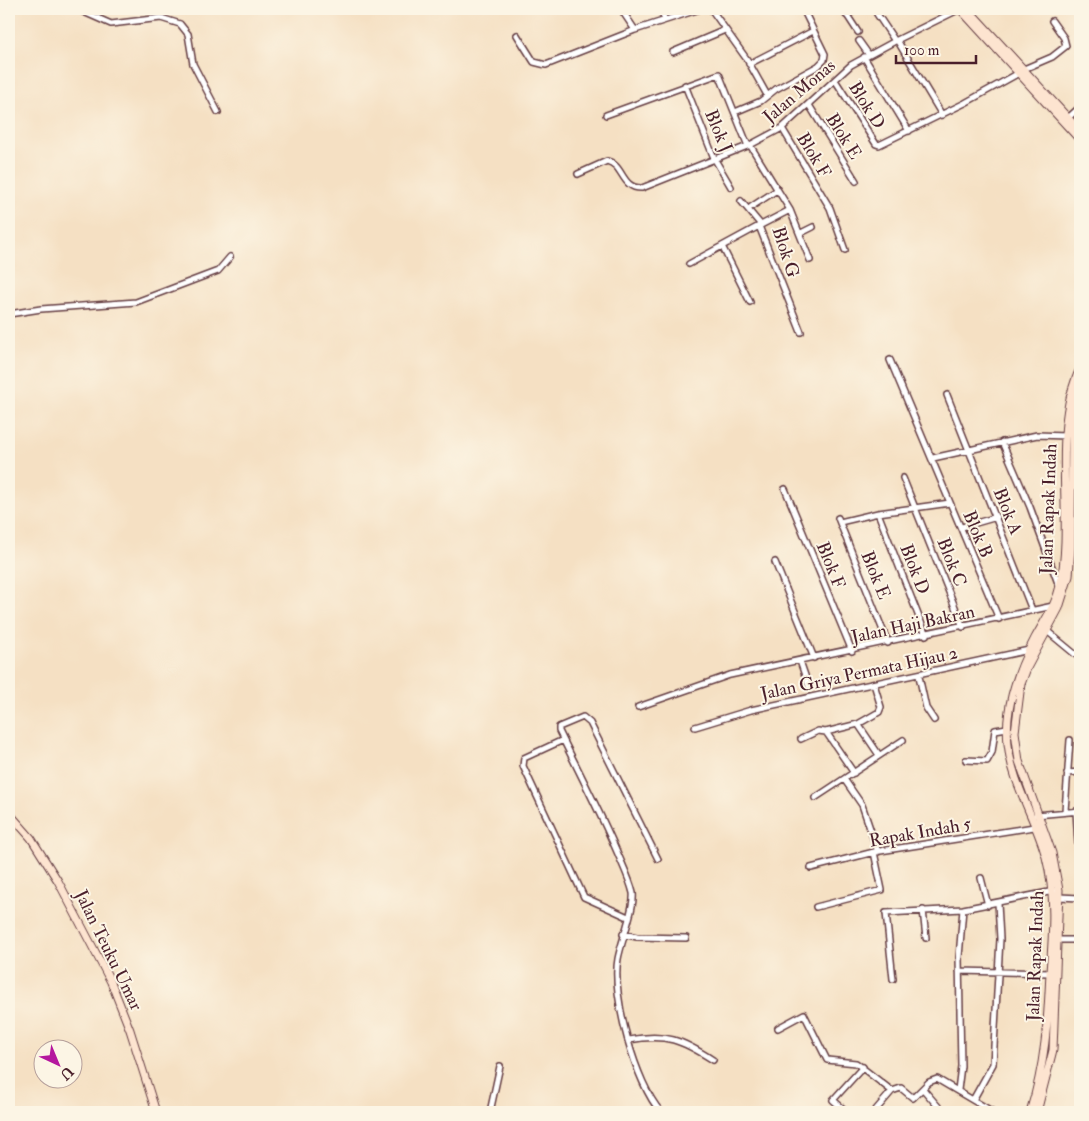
<svg xmlns="http://www.w3.org/2000/svg" width="1089" height="1121" font-family="'IM FELL Double Pica',serif">
<style>
.lines{fill:none;stroke-linecap:round;stroke-linejoin:round}
.street-casing{stroke:#643c42;stroke-width:8}
.secondary-casing{stroke:#643c42;stroke-width:9}
.street{stroke:#fff;stroke-width:5}
.secondary{stroke:#fde4d0;stroke-width:7}
.labels{text-anchor:middle;stroke-width:4;stroke-linejoin:round;paint-order:stroke}
.street-label{font-size:18px;fill:#4a1f2b;stroke:#fcf5e5}
</style>
<rect width="100%" height="100%" fill="#fcf5e5"/>
<filter id="ink" filterUnits="userSpaceOnUse"><feTurbulence type="fractalNoise" baseFrequency=".02" numOctaves="2"/><feDisplacementMap in="SourceGraphic" scale="10" xChannelSelector="R" yChannelSelector="G"/><feConvolveMatrix kernelMatrix="1 2 1 2 8 2 1 2 1" color-interpolation-filters="sRGB"/></filter>
<filter id="wash" filterUnits="userSpaceOnUse"><feTurbulence type="fractalNoise" baseFrequency=".0096" numOctaves="4" result="noise"/><feDisplacementMap in="SourceGraphic" scale="20" xChannelSelector="R" yChannelSelector="G"/><feGaussianBlur stdDeviation="1.12" result="paint"/><feColorMatrix in="noise" values="0 0 0 0 0 0 0 0 0 0 0 0 0 0 0 0 0 1.4 0 .05"/><feComposite in="paint" operator="in"/></filter>
<g filter="url(#wash)">
<rect width="100%" height="100%" fill="#f5e0c3"/>
</g>
<g filter="url(#ink)">
<g class="lines">
<!-- street casing -->
<g class="street-casing">
<path id="street" d="M77,9L111,24L161,18L180,24L188,34L193,64L218,112
M621,9L635,30
M660,9L665,20
M711,9L748,61L767,95
M843,9L858,32
M877,14L895,41
M846,15L858,9
M517,35L534,62L546,65L635,30L700,9
M897,40L942,115
M859,41L869,55
M673,52L725,30
M864,57L909,131
M749,64L813,31
M1024,69L1052,57L1066,46L1064,38L1052,21
M835,80L876,144L879,145L965,103L1019,73
M685,85L714,158L731,187
M809,105L856,181
M735,112L761,101L776,89L818,66L824,60L825,54L803,9
M606,115L719,74L748,146
M1068,118L1080,107
M782,128L830,208L845,250
M750,145L790,210L759,226L801,332
M578,174L607,161C624,165 621,189 642,188L750,145L782,128L851,65L897,40L960,9
M741,201L761,225
M751,207L777,190
M790,210L810,260
M801,233L813,227
M722,246L750,302
M689,264L759,226
M9,314L41,309L136,302L210,274L218,271L230,257
M890,360L999,619
M947,395L1032,610
M1002,442L1030,507L1059,586
M933,458L1037,435L1066,436
M903,478L963,627
M785,489L852,651
M878,513L926,635
M838,518L888,643
M840,522L878,513L950,503
M962,527L997,517
M775,562L814,658
M1047,631L1076,655
M800,661L809,687
M919,676L926,708L934,720
M638,707L730,675L1053,606
M858,724L879,755
M695,727L751,710L1029,650
M826,732L854,773
M801,739L818,731L826,732L858,724L879,712L881,707L874,684
M563,740L524,758L523,766L584,897L628,917
M966,760L987,761L992,752L995,730L1007,728
M1067,773L1080,772
M844,779L862,805L878,852
M815,798L903,740
M1065,811L1070,740
M1076,811L1078,844L1080,846
M1036,815L1080,811
M658,859L590,723L583,717L559,727V731C579,772 600,812 618,854C623,866 630,880 633,893C635,907 621,942 618,959C611,995 636,1085 661,1112
M811,868L874,852L1034,827
M981,878L988,905
M1059,897L1080,898
M816,907L882,890L874,852
M923,910L926,938
M623,934L637,937L686,938
M1058,940H1080
M959,971L1050,973
M893,979L886,913L963,909L1059,890
M778,1028L804,1014L827,1060L856,1063L892,1091L901,1088L913,1098L929,1082L937,1079L993,1112
M629,1040C666,1033 682,1040 713,1060
M923,1089L942,1111
M958,1090L961,1066L959,957L963,909
M973,1100L993,1064L1000,939L998,903
M490,1112L500,1066
M847,1112L833,1100L863,1067
M874,1112L892,1091"/>
</g>
<!-- secondary casing -->
<g class="secondary-casing">
<path id="secondary" d="M960,9L1080,140
M968,9L1080,131
M9,813L31,838L58,881L111,982L130,1030L156,1112
M1030,1112C1045,1066 1048,1020 1050,972C1053,933 1056,895 1046,857C1036,819 1012,784 1008,744C1004,707 1018,670 1035,638C1044,621 1056,605 1060,586C1075,519 1050,431 1080,369
M1037,1112L1053,1050L1059,890L1052,853L1019,761L1015,732L1021,684L1027,668L1059,608L1069,576L1071,547L1072,432L1074,406L1080,384"/>
</g>
<!-- street -->
<use href="#street" class="street"/>
<!-- secondary -->
<use href="#secondary" class="secondary"/>
</g>
</g>
<g class="labels">
<!-- street labels -->
<g class="street-label">
<text transform="translate(799 91) rotate(-40)" y="6">Jalan Monas</text>
<text transform="translate(867 105) rotate(58)" y="6">Blok D</text>
<text transform="translate(719 131) rotate(67)" y="6">Blok J</text>
<text transform="translate(844 136) rotate(58)" y="6">Blok E</text>
<text transform="translate(814 155) rotate(59)" y="6">Blok F</text>
<text transform="translate(786 252) rotate(72)" y="6">Blok G</text>
<text transform="translate(1048 509) rotate(-88)" y="6">Jalan Rapak Indah</text>
<text transform="translate(1008 511) rotate(68)" y="6">Blok A</text>
<text transform="translate(978 534) rotate(67)" y="6">Blok B</text>
<text transform="translate(952 562) rotate(68)" y="6">Blok C</text>
<text transform="translate(831 565) rotate(68)" y="6">Blok F</text>
<text transform="translate(915 569) rotate(69)" y="6">Blok D</text>
<text transform="translate(876 575) rotate(68)" y="6">Blok E</text>
<text transform="translate(913 624) rotate(-12)" y="6">Jalan Haji Bakran</text>
<text transform="translate(859 673) rotate(-12)" y="6">Jalan Griya Permata Hijau 2</text>
<text transform="translate(920 832) rotate(-10)" y="6">Rapak Indah 5</text>
<text transform="translate(109 950) rotate(64)" y="6">Jalan Teuku Umar</text>
<text transform="translate(1035 956) rotate(-88)" y="6">Jalan Rapak Indah</text>
</g>
</g>
<!-- margin -->
<rect width="1089" height="1121" fill="none" stroke="#fcf5e5" stroke-width="30"/>
<!-- north arrow -->
<g transform="translate(58 1064) rotate(136)"><circle r="24" fill="#fcf5e5" stroke="#b59f9b"/>
<path d="M0-4L9 19L0 12L-9 19Z" fill="#b5179e"/>
<text y="-8" font-size="14" font-weight="bold" text-anchor="middle" fill="#4a1f2b">U</text>
</g>
<!-- scale -->
<path d="M896 55v8h80v-8" fill="none" stroke="#4a1f2b" stroke-width="2.5"/>
<text x="904" y="55" font-size="15" fill="#4a1f2b" stroke="#fcf5e5" stroke-width="4" paint-order="stroke">100 m</text>
</svg>
